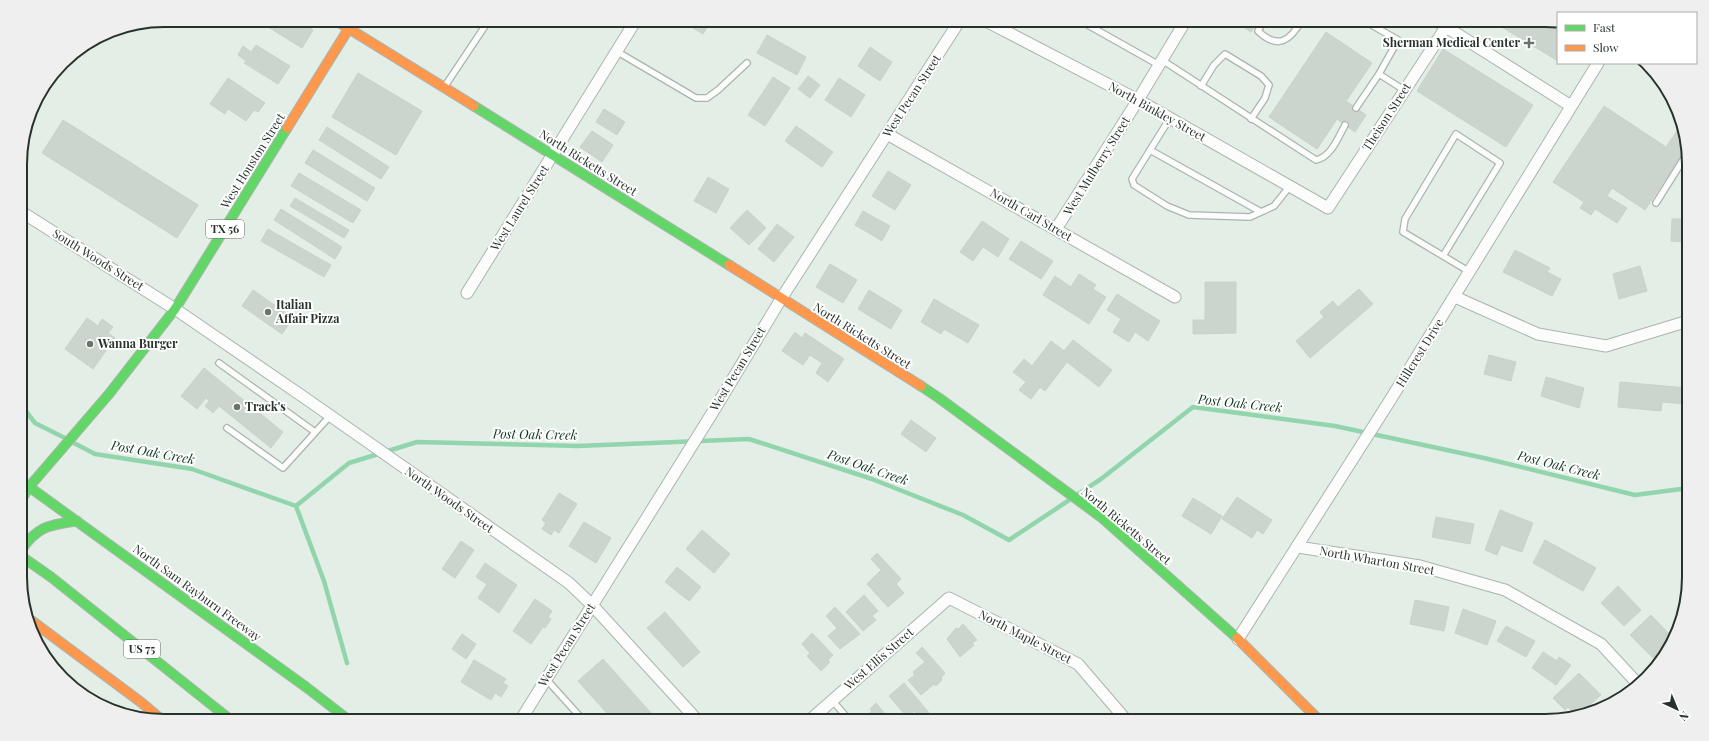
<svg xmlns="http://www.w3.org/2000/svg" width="1709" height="741" font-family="'Playfair Display',serif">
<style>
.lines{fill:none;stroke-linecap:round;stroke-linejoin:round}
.stream{stroke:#92d5ad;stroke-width:4.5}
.building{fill:#cbd5ce;stroke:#c8d2cc}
.lane-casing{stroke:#abb5ae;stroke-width:8}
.street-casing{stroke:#abb5ae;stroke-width:13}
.fast-casing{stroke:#abb5ae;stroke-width:11}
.slow-casing{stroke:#abb5ae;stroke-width:11}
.lane{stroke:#fbfcfb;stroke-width:5.5}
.street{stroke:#fbfcfb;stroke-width:11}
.fast{stroke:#63d668;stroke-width:9}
.slow{stroke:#ff974d;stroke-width:9}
.poi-dot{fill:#69746d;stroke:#fff;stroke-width:1.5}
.labels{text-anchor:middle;stroke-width:4;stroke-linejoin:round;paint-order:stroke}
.shield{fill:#fff;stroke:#68706b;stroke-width:1}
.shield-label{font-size:11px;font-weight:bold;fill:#28322c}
.poi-label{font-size:12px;font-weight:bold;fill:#28322c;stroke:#fff;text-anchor:start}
.street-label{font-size:12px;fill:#28322c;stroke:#fff}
.water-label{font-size:13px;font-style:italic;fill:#103722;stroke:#fff}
.rim{fill:none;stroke:#28322c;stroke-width:2}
</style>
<rect width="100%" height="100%" fill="#e2eee6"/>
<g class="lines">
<!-- stream -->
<path class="stream" d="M21,405L35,423L65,438
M72,442L95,454L192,469L296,506L349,463L417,442L578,446L749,439L872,479L963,515L1009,540L1101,479L1193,407L1335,426L1484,458L1635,495L1689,488
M296,506L324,581L347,663"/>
</g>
<!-- building -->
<path class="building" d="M273,20H298L313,30L302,48L268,27Z
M680,20H712L703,34Z
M1233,20H1259L1251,32Z
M1490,20H1545L1558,23V61Z
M1326,32L1372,63L1346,101L1366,115L1355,132L1337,119L1317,149L1269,117Z
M767,35L806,57L797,75L757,53Z
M256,45L290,66L278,84L244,63L246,61L238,55L243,46L251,52Z
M870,47L892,62L880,81L858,66Z
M1443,49L1533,105L1506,147L1417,91Z
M358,73L422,111L396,155L332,117Z
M808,76L820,85L810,98L798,89Z
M773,77L790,88L765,126L748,115Z
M228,78L265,103L258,112L254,110L246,121L228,109L225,114L210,104Z
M839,78L865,95L851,117L825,100Z
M1604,106L1666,147L1679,128L1681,130L1688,145L1645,210L1612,188L1607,196L1627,208L1617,223L1595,209L1591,215L1580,208L1584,202L1553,182Z
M604,109L625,122L617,135L596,122Z
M63,120L198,205L177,238L42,153Z
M796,126L833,152L822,167L785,141Z
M327,127L389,167L381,179L319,140Z
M592,131L613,145L602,162L580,147Z
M313,150L375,188L367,201L305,163Z
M888,171L911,185L895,210L872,196Z
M299,173L361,210L353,223L291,186Z
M708,177L729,189L716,213L694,201Z
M295,198L349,230L344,238L290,206Z
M281,209L342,247L335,259L274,220Z
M747,210L766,228L749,245L730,228Z
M863,211L890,226L882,241L855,225Z
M1672,219H1688V242L1671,241Z
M982,221L1009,239L998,257L983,247L973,261L960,252Z
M777,224L794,237L774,262L758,249Z
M268,229L331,265L324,277L261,241Z
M1021,241L1053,261L1041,279L1009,259Z
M1515,250L1550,268L1547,272L1561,279L1552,296L1503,272Z
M830,264L857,280L843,303L816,287Z
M1640,266L1647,291L1619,299L1613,274Z
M1079,274L1096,285L1093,289L1106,297L1089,324L1043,295L1055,276L1071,287Z
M1205,282H1236V333L1193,334V320H1205Z
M1359,289L1373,304L1310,358L1296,341L1324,317L1320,312L1333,301L1338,307Z
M253,290L293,318L282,334L242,306Z
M869,290L902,310L891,329L858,309Z
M1117,294L1160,321L1148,341L1135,332L1129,342L1113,332L1121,319L1107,310Z
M934,299L979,325L968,343L944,329L941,334L921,322Z
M87,318L98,326L102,319L113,327L108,333L115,338L93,369L65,349Z
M795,332L802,338L805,333L844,359L828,382L816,373L822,363L810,355L803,365L782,351Z
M1073,340L1112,370L1099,387L1067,362L1045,391L1040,387L1031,399L1019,390L1026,382L1013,372L1024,359L1032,366L1051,341L1064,351Z
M1489,355L1516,362L1511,381L1484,374Z
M204,368L283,432L271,448L219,406L213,413L205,406L209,401L206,398L197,409L181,396Z
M1546,377L1584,388L1579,408L1541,396Z
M1620,382L1687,388L1686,404L1662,402L1661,411L1618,407Z
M911,420L936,438L926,452L901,434Z
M559,493L577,504L559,533L554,530L551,535L542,529L546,523L542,520Z
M1237,497L1272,520L1263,534L1257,530L1252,538L1222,519Z
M1193,498L1222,516L1211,534L1182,516Z
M1500,510L1533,523L1522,552L1501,545L1497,555L1485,550Z
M1436,517L1474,524L1470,544L1432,537Z
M584,522L611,538L596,563L569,546Z
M702,530L730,554L714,573L686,549Z
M1545,540L1596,568L1583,591L1533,563Z
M461,541L474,550L455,578L442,569Z
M877,553L901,579L896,584L904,593L888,607L867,584L881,570L871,559Z
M485,563L517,585L499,613L478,598L487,584L476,577Z
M677,567L701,587L689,601L665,582Z
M1618,586L1641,610L1624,626L1601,603Z
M864,595L878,611L872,616L876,620L863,631L846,612Z
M535,599L552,611L548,617L551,619L545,628L543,627L531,644L513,631Z
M1415,600L1449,607L1444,631L1410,624Z
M835,607L860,634L840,649L828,636L837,628L826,616Z
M1463,609L1496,621L1487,645L1455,633Z
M665,612L700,652L683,667L647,628Z
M1651,615L1673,638L1653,658L1630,635Z
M963,624L977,640L972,643L974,645L960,657L947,639L956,628L958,629Z
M1506,626L1535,641L1526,657L1497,641Z
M812,633L833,655L828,660L830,662L821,671L807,656L810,653L802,644Z
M462,634L476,644L466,659L452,649Z
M922,647L945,673L941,678L942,680L936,686L934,684L921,695L908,680L915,675L913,672L925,662L916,653Z
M1543,652L1557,661L1559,657L1571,665L1556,685L1532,668Z
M603,659L658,721H614L578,681Z
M474,660L506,679L503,683L508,686L501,697L495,693L491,700L461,682Z
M1579,673L1601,695L1577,716L1568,707L1565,710L1553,698Z
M904,683L930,714L922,720L914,711L907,717L889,696Z
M876,703L891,721H864L863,719L872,711L870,709Z
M1070,715L1074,720L1079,716L1083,721H1063Z"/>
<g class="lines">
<!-- lane casing -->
<g class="lane-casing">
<path id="lane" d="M1079,20L1159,65
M1264,20L1258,31C1278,50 1290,41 1302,20
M1363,20L1398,40L1379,74L1404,90
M616,51L696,98H707L718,90L747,63
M1162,60L1316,160C1331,157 1338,138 1345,125
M445,86L489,20
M1201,86L1214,65L1225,54L1261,76L1269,85L1265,98L1251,119
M1356,108L1379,74
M1170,118L1132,179L1134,185L1167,206L1189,215L1250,217L1274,206L1290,186
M1150,150L1261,212
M1656,203L1688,152
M1443,256L1500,163L1456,134L1405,219L1403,232L1470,272
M219,363L315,432
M227,428L283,468L330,416
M546,679L584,721
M832,700L850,721"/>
</g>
<!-- street casing -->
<g class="street-casing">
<path id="street" d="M984,20L1138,100L1328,208L1446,27
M1435,20L1571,106
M887,134L1175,297
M20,211L175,309L305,398L569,583L592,605L698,721
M1056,229L1138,100L1186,20
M467,293L636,20
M1455,297L1538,334L1606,346L1688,321
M1298,547L1420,566L1505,590L1601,644L1638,684
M1238,639L1389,402L1598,63
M520,721L711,415L781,299L960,20
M809,721L949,598L1078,664L1127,721"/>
</g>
<!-- fast casing -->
<g class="fast-casing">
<path id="fast" d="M474,106L729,265
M921,386L939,398L1101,517L1237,638
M21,481L306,687L350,721
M21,500L29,487L109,394L175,309L287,128
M21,550C38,526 49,525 77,521
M21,556L51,577L232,721"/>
</g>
<!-- slow casing -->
<g class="slow-casing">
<path id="slow" d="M335,20L474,106
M287,128L354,20
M729,265L921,386
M32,621L142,703L163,721
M1237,638L1320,721"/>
</g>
<!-- lane -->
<use href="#lane" class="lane"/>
<!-- street -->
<use href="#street" class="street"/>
<!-- fast -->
<use href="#fast" class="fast"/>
<!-- slow -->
<use href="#slow" class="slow"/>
</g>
<!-- markers -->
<g class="poi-dot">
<path d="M1527 37h4v4h4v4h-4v4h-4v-4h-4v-4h4z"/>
<circle cx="268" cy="312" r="4"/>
<circle cx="90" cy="344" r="4"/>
<circle cx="237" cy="407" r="4"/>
</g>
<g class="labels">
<!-- shield labels -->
<g class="shield">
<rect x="206" y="220" width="38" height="18" rx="3"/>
<rect x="124" y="640" width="36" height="18" rx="3"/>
</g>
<g class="shield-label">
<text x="225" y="233">TX 56</text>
<text x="142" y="653">US 75</text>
</g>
<!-- poi labels -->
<g class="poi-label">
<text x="1520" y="47" text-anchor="end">Sherman Medical Center</text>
<text x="276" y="309">Italian<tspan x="276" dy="14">Affair Pizza</tspan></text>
<text x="98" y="348">Wanna Burger</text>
<text x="245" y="411">Track's</text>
</g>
<!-- street labels -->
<g class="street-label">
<text transform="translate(912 96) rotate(-57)" y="4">West Pecan Street</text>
<text transform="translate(1157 112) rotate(29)" y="4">North Binkley Street</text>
<text transform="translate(1387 117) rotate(-57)" y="4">Theison Street</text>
<text transform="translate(253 161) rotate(-58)" y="4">West Houston Street</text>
<text transform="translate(588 163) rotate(32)" y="4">North Ricketts Street</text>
<text transform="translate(1097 166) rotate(-58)" y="4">West Mulberry Street</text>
<text transform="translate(520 208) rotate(-58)" y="4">West Laurel Street</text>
<text transform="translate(1031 215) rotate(30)" y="4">North Carl Street</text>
<text transform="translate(98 260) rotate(32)" y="4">South Woods Street</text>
<text transform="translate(862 336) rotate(32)" y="4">North Ricketts Street</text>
<text transform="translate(1420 353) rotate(-58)" y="4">Hillcrest Drive</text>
<text transform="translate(738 369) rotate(-59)" y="4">West Pecan Street</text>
<text transform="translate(449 500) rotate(35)" y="4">North Woods Street</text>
<text transform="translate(1126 526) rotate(40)" y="4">North Ricketts Street</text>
<text transform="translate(1377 561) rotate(10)" y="4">North Wharton Street</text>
<text transform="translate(197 593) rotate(36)" y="4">North Sam Rayburn Freeway</text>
<text transform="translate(1025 637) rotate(27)" y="4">North Maple Street</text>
<text transform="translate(567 645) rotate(-58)" y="4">West Pecan Street</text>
<text transform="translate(879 659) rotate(-41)" y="4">West Ellis Street</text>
</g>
<!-- water labels -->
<g class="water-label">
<text transform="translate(1240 403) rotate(6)" y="5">Post Oak Creek</text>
<text transform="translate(535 434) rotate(1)" y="5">Post Oak Creek</text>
<text transform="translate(153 452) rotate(10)" y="5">Post Oak Creek</text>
<text transform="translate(1559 465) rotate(14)" y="5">Post Oak Creek</text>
<text transform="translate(868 467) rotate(19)" y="5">Post Oak Creek</text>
</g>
</g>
<!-- crop -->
<path d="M0 0H1709V741H0ZM164 27H1545A137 137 0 0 1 1682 164V577A137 137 0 0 1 1545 714H164A137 137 0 0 1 27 577V164A137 137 0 0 1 164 27Z" fill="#eeefee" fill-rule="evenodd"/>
<path class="rim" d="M164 27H1545A137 137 0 0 1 1682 164V577A137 137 0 0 1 1545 714H164A137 137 0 0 1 27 577V164A137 137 0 0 1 164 27Z"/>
<!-- legend -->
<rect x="1557" y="12" width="140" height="52" fill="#ffffff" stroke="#a9adab"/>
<rect x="1565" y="25" width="20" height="6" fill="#63d668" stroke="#a9adab"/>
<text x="1593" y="32" font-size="12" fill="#28322c">Fast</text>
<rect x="1565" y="45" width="20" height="6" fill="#ff974d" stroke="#a9adab"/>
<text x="1593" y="52" font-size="12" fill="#28322c">Slow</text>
<!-- north arrow -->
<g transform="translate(1677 709) rotate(136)" stroke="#ffffff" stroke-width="3" paint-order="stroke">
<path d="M0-3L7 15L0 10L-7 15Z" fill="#28322c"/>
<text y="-6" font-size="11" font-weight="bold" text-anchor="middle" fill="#28322c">N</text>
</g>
</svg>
